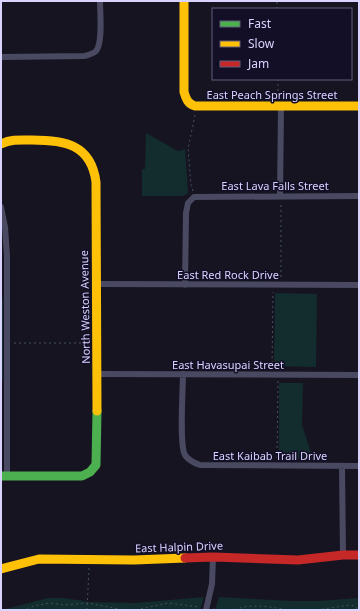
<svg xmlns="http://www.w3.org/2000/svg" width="360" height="611" font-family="'Noto Sans',sans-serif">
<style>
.green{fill:#132c2d}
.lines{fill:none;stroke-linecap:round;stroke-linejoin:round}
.path{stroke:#44505f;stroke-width:1;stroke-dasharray:2 3;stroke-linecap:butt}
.street{stroke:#4a4962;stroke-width:6}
.fast{stroke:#4caf50;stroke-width:9}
.slow{stroke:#ffc107;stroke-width:9}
.jam{stroke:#c62828;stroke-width:9}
.labels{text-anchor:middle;stroke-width:3;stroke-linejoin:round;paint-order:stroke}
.street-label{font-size:11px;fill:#d9d4ff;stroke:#130f26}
</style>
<rect width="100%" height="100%" fill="#161421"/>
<!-- green -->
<path class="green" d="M146,133L178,151L185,149L188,193L183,196H142V169H145Z
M275,293L317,294L316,367L274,366Z
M1,296L3,298V381L1,383Z
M279,383H303L302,425L313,459H279Z
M204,597L200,610H2L48,598H64L90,602L135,603Z
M219,597L293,601H318L359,598V610H215Z"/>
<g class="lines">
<!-- path -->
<path class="path" d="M277,9V1
M278,79V98
M193,191L191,185L188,149L195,115
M281,277V203
M14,343H88
M272,368L273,292
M277,458L278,381
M213,609L217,610
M22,610L38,605L50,603L64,605L88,603L124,610
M87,610L89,568
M136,610L168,603L200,607
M235,610C249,603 272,607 287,610
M317,610L350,605L355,606L358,610"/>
<!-- street -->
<path class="street" d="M1,57L85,56C88,55 93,54 96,51C103,43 100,12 100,1
M280,196L281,107
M1,207L5,227L7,256V476
M96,284L359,285
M185,285L186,213L188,203L194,197L359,196
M97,374L359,375
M183,374C183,389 179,445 185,455C189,461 194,463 200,465L359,466
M342,466L343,555
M206,610L212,584L213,557"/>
<!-- fast -->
<path class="fast" d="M1,476H82L90,472L96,465L97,411"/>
<!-- slow -->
<path class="slow" d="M184,1V92C186,99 188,104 195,106H359
M1,144C11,139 21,140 32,140C64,140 91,144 96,182L97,411
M1,569L39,559L134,560L185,558"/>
<!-- jam -->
<path class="jam" d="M185,558L213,557L298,560L343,555H359"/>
</g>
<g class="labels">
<!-- street labels -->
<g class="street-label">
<text x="272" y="99">East Peach Springs Street</text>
<text x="275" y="190">East Lava Falls Street</text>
<text x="228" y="279">East Red Rock Drive</text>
<text transform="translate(85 307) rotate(-91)" y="4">North Weston Avenue</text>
<text x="228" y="369">East Havasupai Street</text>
<text x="270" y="460">East Kaibab Trail Drive</text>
<text transform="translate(179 547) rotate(-2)" y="4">East Halpin Drive</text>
</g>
</g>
<!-- border -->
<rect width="360" height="611" fill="none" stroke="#d9d4ff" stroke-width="4"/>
<!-- legend -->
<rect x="212" y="8" width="140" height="72" fill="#130f26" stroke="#625e7d"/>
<rect x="220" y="21" width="20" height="6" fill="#4caf50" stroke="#625e7d"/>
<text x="248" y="28" font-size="12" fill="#d9d4ff">Fast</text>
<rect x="220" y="41" width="20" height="6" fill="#ffc107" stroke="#625e7d"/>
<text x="248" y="48" font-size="12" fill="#d9d4ff">Slow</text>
<rect x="220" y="61" width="20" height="6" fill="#c62828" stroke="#625e7d"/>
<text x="248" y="68" font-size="12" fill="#d9d4ff">Jam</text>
</svg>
